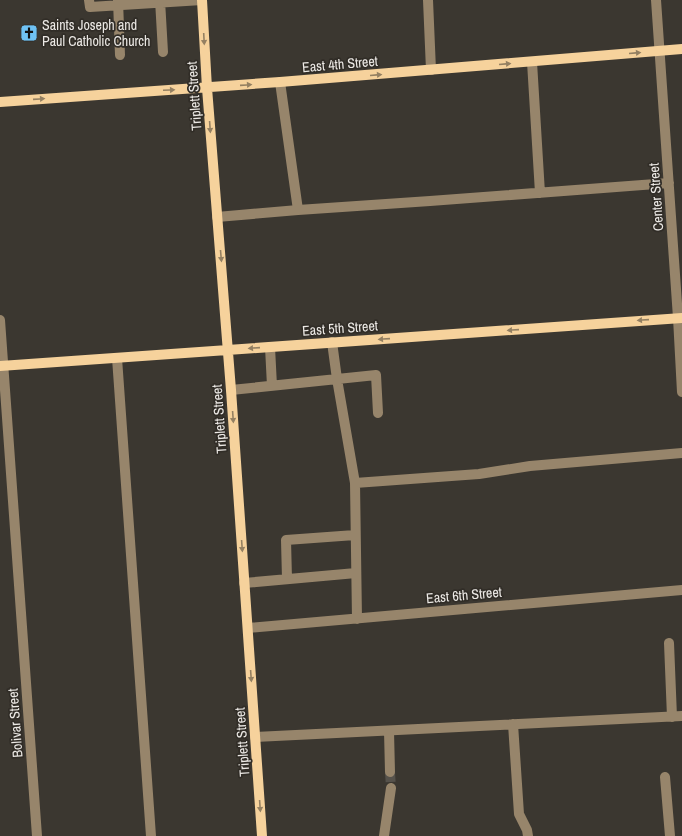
<svg xmlns="http://www.w3.org/2000/svg" width="682" height="836" font-family="'Archivo Narrow',sans-serif">
<style>
.lines{fill:none;stroke-linecap:round;stroke-linejoin:round}
.minor-tunnel{stroke:#56524b;stroke-width:10;stroke-dasharray:10 5;stroke-linecap:butt}
.minor{stroke:#97856b;stroke-width:10}
.major{stroke:#f6d29c;stroke-width:10}
.oneway{fill:#948062}
.labels{text-anchor:middle;stroke-width:3.5;stroke-linejoin:round;paint-order:stroke}
.poi-label{font-size:14px;fill:#ece9e5;stroke:#312d27;text-anchor:start}
.street-label{font-size:14px;fill:#ece9e5;stroke:#312d27}
</style>
<rect width="100%" height="100%" fill="#3b3730"/>
<g class="lines">
<!-- minor-tunnel -->
<path class="minor-tunnel" d="M390,772L391,788"/>
<!-- minor -->
<path class="minor" d="M89,0L90,7L202,0
M118,0L120,55
M160,0L163,52
M428,0L431,70
M656,0L678,318L682,392
M532,62L540,193
M280,82L298,210
M217,217L298,210L430,201L669,183
M0,320L37,836
M332,342L337,379L355,483L357,619
M270,347L272,386
M117,358L151,836
M231,390L376,375L378,413
M355,483L479,474L530,466L682,453
M287,579L286,540L355,535
M244,583L356,573
M248,628L682,590
M669,643L672,717
M513,724L519,814L527,830L528,836
M389,731L390,772
M255,737L682,716
M665,777L670,836
M384,836L391,788"/>
<!-- major -->
<path class="major" d="M202,0L207,88L231,390L262,836
M0,102L280,82L682,49
M0,366L682,318"/>
</g>
<!-- one-way arrows -->
<defs><path id="oneway-solid" d="M-6-.8H1V-3.2L6.5 0L1 3.2V.8H-6Z"/></defs>
<g class="oneway">
<use href="#oneway-solid" transform="translate(204 39) rotate(87)"/>
<use href="#oneway-solid" transform="translate(635 53) rotate(-5)"/>
<use href="#oneway-solid" transform="translate(505 64) rotate(-5)"/>
<use href="#oneway-solid" transform="translate(376 75) rotate(-5)"/>
<use href="#oneway-solid" transform="translate(246 85) rotate(-4)"/>
<use href="#oneway-solid" transform="translate(169 90) rotate(-3)"/>
<use href="#oneway-solid" transform="translate(39 99) rotate(-4)"/>
<use href="#oneway-solid" transform="translate(210 127) rotate(86)"/>
<use href="#oneway-solid" transform="translate(221 256) rotate(85)"/>
<use href="#oneway-solid" transform="translate(643 320) rotate(176)"/>
<use href="#oneway-solid" transform="translate(513 330) rotate(176)"/>
<use href="#oneway-solid" transform="translate(384 339) rotate(176)"/>
<use href="#oneway-solid" transform="translate(254 348) rotate(176)"/>
<use href="#oneway-solid" transform="translate(233 417) rotate(86)"/>
<use href="#oneway-solid" transform="translate(242 546) rotate(86)"/>
<use href="#oneway-solid" transform="translate(251 676) rotate(86)"/>
<use href="#oneway-solid" transform="translate(260 806) rotate(86)"/>
</g>
<!-- icons -->
<defs>
<g id="church-square" transform="scale(0.9)"><rect x="-9" y="-9" width="18" height="18" rx="4" fill="#6fc2f4" stroke="#312d27"/><path d="M-1.2-6h2.4v3.5h3.3v2.4h-3.3V6h-2.4V-.1h-3.3v-2.4h3.3Z" fill="#111"/></g>
</defs>
<g fill-rule="evenodd">
<use href="#church-square" x="29" y="33"/>
</g>
<g class="labels">
<!-- poi labels -->
<g class="poi-label">
<text x="42" y="30">Saints Joseph and<tspan x="42" dy="16">Paul Catholic Church</tspan></text>
</g>
<!-- street labels -->
<g class="street-label">
<text transform="translate(340 64) rotate(-5)" y="5">East 4th Street</text>
<text transform="translate(194 96) rotate(-94)" y="5">Triplett Street</text>
<text transform="translate(656 197) rotate(-94)" y="5">Center Street</text>
<text transform="translate(340 328) rotate(-4)" y="5">East 5th Street</text>
<text transform="translate(219 419) rotate(-94)" y="5">Triplett Street</text>
<text transform="translate(464 595) rotate(-5)" y="5">East 6th Street</text>
<text transform="translate(15 723) rotate(-94)" y="5">Bolivar Street</text>
<text transform="translate(242 742) rotate(-94)" y="5">Triplett Street</text>
</g>
</g>
</svg>
